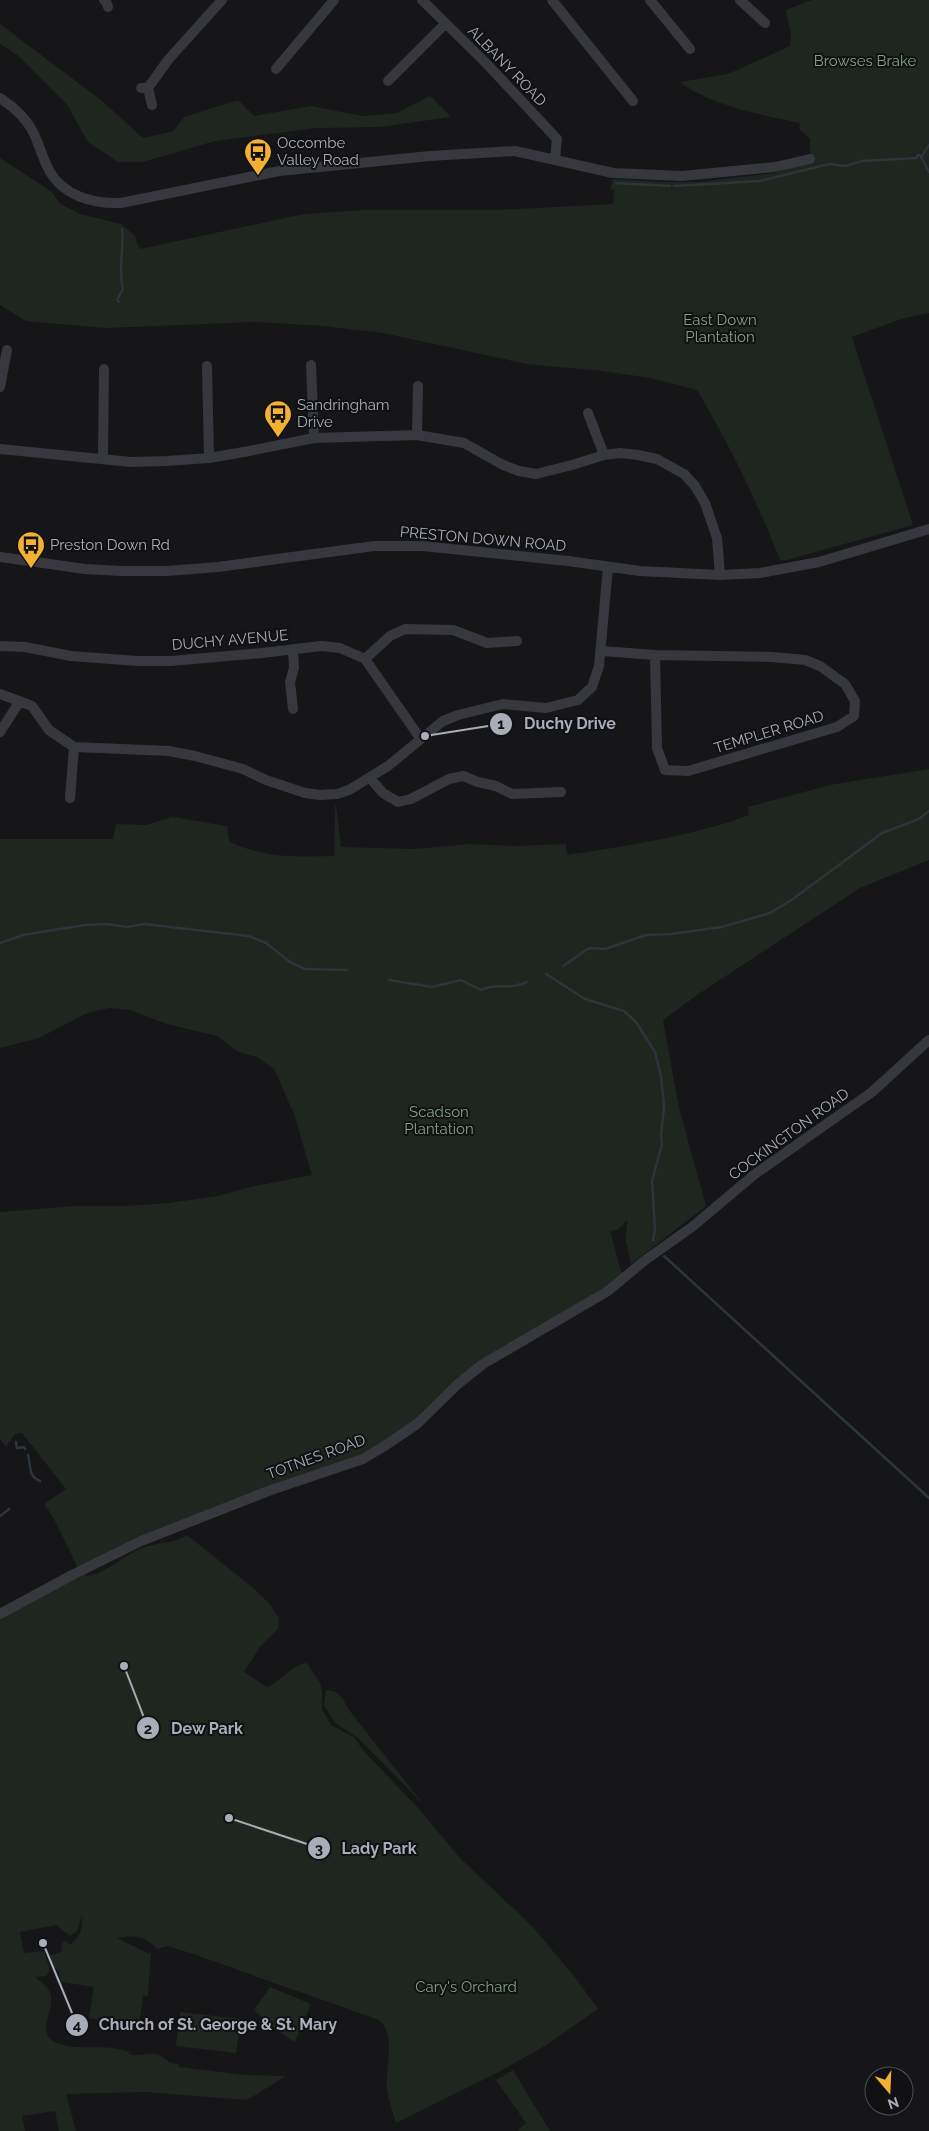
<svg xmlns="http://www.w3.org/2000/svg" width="929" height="2131" font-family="Raleway,sans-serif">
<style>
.green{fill:#1e261f}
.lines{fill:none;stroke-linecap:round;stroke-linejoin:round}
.stream{stroke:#2c353c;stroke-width:2.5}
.minor{stroke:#37383d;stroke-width:10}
.labels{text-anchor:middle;stroke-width:4;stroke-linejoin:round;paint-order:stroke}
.park-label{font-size:15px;fill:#7fa381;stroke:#111113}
.street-label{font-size:15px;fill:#a8adb8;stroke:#111113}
.poi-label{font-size:15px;fill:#a8adb8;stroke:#111113;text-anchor:start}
.leader{fill:none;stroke:#a8adb8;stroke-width:2}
.callout-dot{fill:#a8adb8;stroke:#111113;stroke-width:2}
.mark-label{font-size:15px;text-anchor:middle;font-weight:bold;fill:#111}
.callout-label{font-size:16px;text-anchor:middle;font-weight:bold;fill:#a8adb8;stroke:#111113;stroke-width:4;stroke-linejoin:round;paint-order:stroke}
</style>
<rect width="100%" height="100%" fill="#161618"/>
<!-- green -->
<path class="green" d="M812,0H929V313L901,319L852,337L913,525L787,560H780C757,501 729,444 697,390L650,378L602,371L527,364L383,333L323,326L255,322L106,328L26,321L0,305V158L52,192L60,204L80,214L121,224L134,235L140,249L304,214L365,210H497L613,204L614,190L610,189L613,179L664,182H699L775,173L810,161V139L799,129L800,123C765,116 707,104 680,82L728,74L790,46L791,36L786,10Z
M0,24L101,100L143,138L174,131L184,117L238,100L254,116L311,106L363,116L397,113L430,96L451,117L380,127L317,128L215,141L143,162H118L88,142L66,103L19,56L0,44Z
M929,769V860L860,888L700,993L663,1020L679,1108L706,1206L631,1264L626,1241L627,1220L618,1230L610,1231L622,1275L613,1283L531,1333L405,1429L383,1443L353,1459L151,1532L78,1568L53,1517L44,1504L66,1489L22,1433L15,1434L6,1447L0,1439V1212L75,1206H125L169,1203L218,1196L250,1187L312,1175L294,1114L274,1069L257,1057L237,1051L217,1036L167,1024L130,1010L109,1008L87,1013L39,1038L0,1048V839H113L116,824L146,825L172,817L227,826L229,841C261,858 299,857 334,856L335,806H336L341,847L415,849L469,844L513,846L566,844L567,855C626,846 693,836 749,815L748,807L830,785Z
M187,1535L252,1587L269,1603L279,1618L278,1629L260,1647L244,1672L267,1687C282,1681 290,1665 307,1663L320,1683L322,1690V1709L331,1725L354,1737L362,1749L419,1809L460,1858L533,1927L577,1980L598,2009L548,2044L499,2072L396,2123C393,2112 388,2100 387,2088C385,2066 397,2036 379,2020L193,1954L168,1946L157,1949C145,1935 134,1935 117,1938L147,1953L151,1952L148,1996L143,1995L139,2026L89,2018L94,1987L61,1982L59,1971L54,1967L48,1956L61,1952L62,1943L64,1940L71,1945C80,1935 84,1928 82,1915L77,1931L70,1936L56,1925L20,1932L24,1953L44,1951L50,1970L46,1976L35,1977C39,1981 46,1985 49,1990C59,2008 33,2031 55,2042C72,2050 94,2046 112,2048C119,2049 125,2051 131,2052L128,2054C139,2058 151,2051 161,2056C170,2061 166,2063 179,2064V2067L246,2075L286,2076L247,2100L145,2092L66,2094L76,2131H59L55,2111L22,2116L25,2131H0V1614L83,1569L86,1576C107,1574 123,1555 142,1548C157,1542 173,1544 187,1535Z
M326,1690C341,1691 343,1699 349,1710L423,1804L358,1738L335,1723L324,1705Z
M270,1987L311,2004L295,2042L279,2032L254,2010Z
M180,2012L241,2019L236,2053L176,2046Z
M513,2070L550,2131H517L526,2123L496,2080Z"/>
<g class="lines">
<!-- stream -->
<path class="stream" d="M921,157L929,172
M616,183L670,186
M674,186L760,181L829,164L846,166L862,161L916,158L918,155L922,156L929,145
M119,302L117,300L123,289C118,271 124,249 122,229
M0,943L23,935L85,925L106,924L128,927L144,924L249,936L266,943L290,962L305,969L347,970
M563,966L589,948L605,949L646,935L671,934L722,927L770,913L793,899L882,833L919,819L929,811
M546,974L585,999L624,1011L636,1022L655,1052L661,1076L664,1107L661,1135L662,1144L652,1181L655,1229L653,1240
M389,980L432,987L461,980L481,990C498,982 507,991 527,982
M664,1256L929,1498
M16,1442L17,1448L24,1447L25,1449
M28,1455C31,1465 28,1477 40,1481
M0,1516L9,1509"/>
<!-- minor -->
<path class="minor" d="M104,0L106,1L108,7
M422,0L486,63L557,139L555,159
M552,0L633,101
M650,0L690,49
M740,0L765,23
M276,69L334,0
M388,81L445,24
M141,88H148L152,105
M148,88L168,60L222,0
M0,98C12,106 25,117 32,130C39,143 42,157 49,170C63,196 93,204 121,203L279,171L430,156L515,151L613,173L682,176L775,167L810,159
M311,365L314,438
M207,366L209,458
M0,387L7,350
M588,413L604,455
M417,435L418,386
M0,449L131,462L167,461L209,458L244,452L314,438L417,435L464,443L503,465L519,471L536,474L572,465L604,455L620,453L638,455L657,459L684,474L695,486L705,503L717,538L720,575
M103,458L104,369
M0,557L85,569L121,571H167L218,567L374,546H422L568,561L640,571L720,575L760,573L819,562L929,529
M0,646L25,647L71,656L137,661H171L262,653L321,646L340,648L365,659L420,738
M602,651L655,655L772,657L805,660L820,666L845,684L855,701L854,716L837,727L688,771L665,770L657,748L655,655
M365,659L390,636L405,629L453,630L487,643L517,641
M0,694L32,706L49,730L74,747L169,751L195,756L243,769L266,780L305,793L320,795L337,794L349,790L388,766L443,721L458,715L503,704L546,708L578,700L592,687L599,666L608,567
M293,709L290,682L294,668L293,650
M0,732L20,701
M370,778L383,793L398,802L411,799L449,779L463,776L478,782L496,786L512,794L561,792
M70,798L74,747
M0,1614L74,1574L141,1541L271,1490L363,1459L383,1447L417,1424L458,1384L483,1364L608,1291L644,1261L692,1227L755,1174L872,1092L929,1040"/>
</g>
<!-- icons -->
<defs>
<g id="bus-pin" transform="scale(1.4375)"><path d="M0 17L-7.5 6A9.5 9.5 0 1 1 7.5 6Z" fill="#f2b134" stroke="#111113"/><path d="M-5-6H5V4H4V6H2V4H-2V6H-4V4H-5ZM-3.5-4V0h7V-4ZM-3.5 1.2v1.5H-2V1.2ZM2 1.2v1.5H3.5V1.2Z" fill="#111"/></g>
</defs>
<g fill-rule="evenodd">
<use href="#bus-pin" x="258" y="152"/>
<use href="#bus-pin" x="278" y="414"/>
<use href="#bus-pin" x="31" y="545"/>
</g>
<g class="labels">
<!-- park labels -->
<g class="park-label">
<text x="865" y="66">Browses Brake</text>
<text x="720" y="325">East Down<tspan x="720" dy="17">Plantation</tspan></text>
<text x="439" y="1117">Scadson<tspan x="439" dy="17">Plantation</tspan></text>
<text x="466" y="1992">Cary's Orchard</text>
</g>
<!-- street labels -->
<g class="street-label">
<text transform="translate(507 66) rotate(46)" y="5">ALBANY ROAD</text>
<text transform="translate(483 539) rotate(5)" y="5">PRESTON DOWN ROAD</text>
<text transform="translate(230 640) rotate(-5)" y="5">DUCHY AVENUE</text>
<text transform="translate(769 732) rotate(-17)" y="5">TEMPLER ROAD</text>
<text transform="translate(789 1134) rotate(-36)" y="5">COCKINGTON ROAD</text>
<text transform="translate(316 1457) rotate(-20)" y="5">TOTNES ROAD</text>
</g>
<!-- poi labels -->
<g class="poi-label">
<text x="277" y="148">Occombe<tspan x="277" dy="17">Valley Road</tspan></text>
<text x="297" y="410">Sandringham<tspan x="297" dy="17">Drive</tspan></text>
<text x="50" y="550">Preston Down Rd</text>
</g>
</g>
<!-- callouts -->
<path class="leader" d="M425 736L501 724M124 1666L148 1728M229 1818L319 1848M43 1943L77 2025"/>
<g class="callout-dot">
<circle cx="425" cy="736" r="5"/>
<circle cx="124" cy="1666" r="5"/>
<circle cx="229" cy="1818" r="5"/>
<circle cx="43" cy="1943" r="5"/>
<circle cx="501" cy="724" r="12"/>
<circle cx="148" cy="1728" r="12"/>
<circle cx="319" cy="1848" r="12"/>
<circle cx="77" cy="2025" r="12"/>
</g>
<g class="mark-label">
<text x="501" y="729">1</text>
<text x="148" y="1734">2</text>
<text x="319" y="1854">3</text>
<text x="77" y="2030">4</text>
</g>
<g class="callout-label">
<text x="570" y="729">Duchy Drive</text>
<text x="207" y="1734">Dew Park</text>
<text x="379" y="1854">Lady Park</text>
<text x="218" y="2030">Church of St. George &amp; St. Mary</text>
</g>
<!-- north arrow -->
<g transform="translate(889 2091) rotate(161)"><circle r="24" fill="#111113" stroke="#4d4f55"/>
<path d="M0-4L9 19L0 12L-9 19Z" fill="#f2b134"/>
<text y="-8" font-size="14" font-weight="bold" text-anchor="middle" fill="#a8adb8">N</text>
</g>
</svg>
